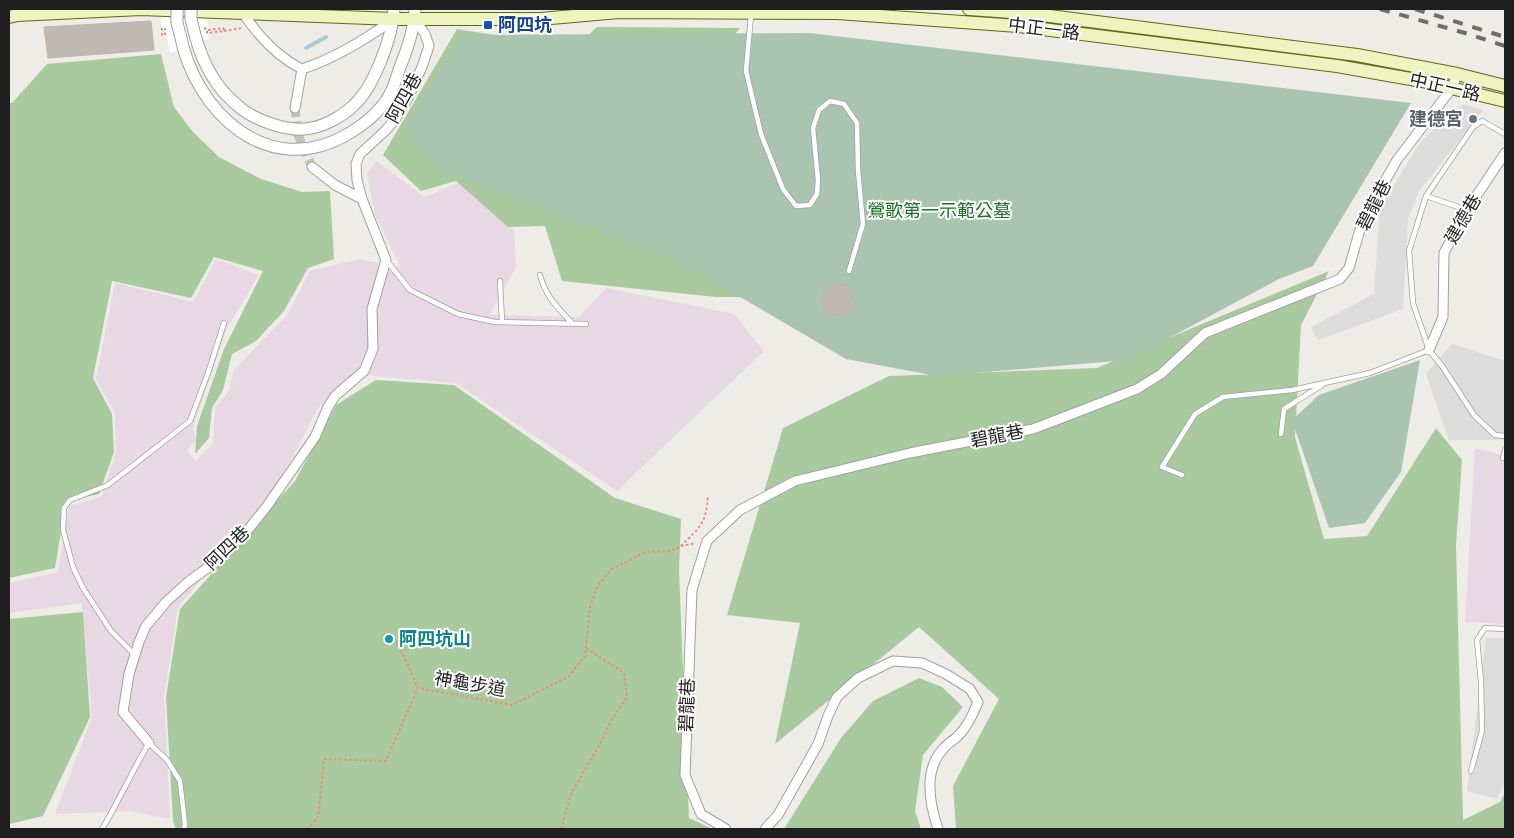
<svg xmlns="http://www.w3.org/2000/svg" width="1514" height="838" font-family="Montserrat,'Noto Sans TC',sans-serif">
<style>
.residential{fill:#dddcdc}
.industrial{fill:#e7d8e3}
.forest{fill:#a9ca9f}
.cemetery{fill:#a9c5af}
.pier{fill:#fff}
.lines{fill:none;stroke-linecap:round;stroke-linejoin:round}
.stream{stroke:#abcbd8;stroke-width:4}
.building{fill:#bfb8b3;stroke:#bfb4aa}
.minor-tunnel{stroke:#c5c3be;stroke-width:9;stroke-dasharray:9 4.5;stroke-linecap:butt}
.service-casing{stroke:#a0a0a0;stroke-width:6}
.minor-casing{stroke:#a0a0a0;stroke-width:11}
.tertiary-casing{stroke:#a0a0a0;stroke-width:13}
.secondary-casing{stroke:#5d6b10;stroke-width:14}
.path{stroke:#ec8b7a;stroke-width:2;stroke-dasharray:2.5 2.5;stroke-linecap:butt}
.service{stroke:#fff;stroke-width:4.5}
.minor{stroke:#fff;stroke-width:9}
.tertiary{stroke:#fff;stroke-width:11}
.secondary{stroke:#eef3bf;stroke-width:12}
.rail{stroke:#6d6d6d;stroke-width:4;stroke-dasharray:10 10;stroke-linecap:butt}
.tertiary-bridge-casing{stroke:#a0a0a0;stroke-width:13;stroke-linecap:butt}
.path-bridge{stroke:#ec8b7a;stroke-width:2;stroke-dasharray:2.5 2.5;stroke-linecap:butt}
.tertiary-bridge{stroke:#fff;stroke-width:11}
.transit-dot{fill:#1a4fb4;stroke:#fff;stroke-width:2}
.worship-dot{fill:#6b7280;stroke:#fff;stroke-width:2}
.culture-dot{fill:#0f9aa8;stroke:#fff;stroke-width:2}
.labels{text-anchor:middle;stroke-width:4;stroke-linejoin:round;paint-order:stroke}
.transit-label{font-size:18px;font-weight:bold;fill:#164399;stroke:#fff;text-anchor:start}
.street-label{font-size:18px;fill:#1f1f1f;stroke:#fff}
.worship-label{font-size:18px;font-weight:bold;fill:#5b616d;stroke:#fff;text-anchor:end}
.park-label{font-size:18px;fill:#177323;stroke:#fff}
.culture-label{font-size:18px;font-weight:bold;fill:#0d838f;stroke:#fff;text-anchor:start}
</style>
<rect width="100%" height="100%" fill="#eeece6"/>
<!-- residential -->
<path class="residential" d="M1463,104L1483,110L1419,191L1408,219L1403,309L1318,340L1311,327L1374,294L1380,208L1421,141Z
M1452,344L1505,361V440H1449L1426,374Z
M1486,638H1505V781L1497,799L1467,791Z"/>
<!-- industrial -->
<path class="industrial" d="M377,161L424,197L463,181L514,231L516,267L489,315L579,317L606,288L734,314L764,351L617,491L456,383L352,374L318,408L293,456L261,508L178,607L164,697L170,819L131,811L55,814L92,717L82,603L9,613V583L58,572L69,506L101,497L116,453L115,413L96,379L115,283L193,302L216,259L259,275L227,328L193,428L196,440L187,451L196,461L213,443L215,407L229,391L234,370L287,315L310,271L359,259L401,267L375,215L367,173Z
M1475,448L1505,456V624L1465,622Z"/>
<!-- forest -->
<path class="forest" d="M597,27L740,28L706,73L806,297H716L562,281L545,226L508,227L456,181L421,191L383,155L457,29L575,48Z
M161,54L174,107L193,132L219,157L261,179L302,192L330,191L334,259L308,268L284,311L256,341L232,354L223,390L212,408L209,438L195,454L197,426L224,349L263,271L214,257L191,298L112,281L93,378L112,414L114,452L99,494L66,501L55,568L9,578V103H12L47,64Z
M1329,271L1301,325L1295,437L1324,539L1367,536L1436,428L1462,460L1456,545L1463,820L1500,802L1505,793V829H956L953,786L999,699L919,627L775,744L800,623L727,615L783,428L889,376L1097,368Z
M376,380L454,385L615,498L681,519L679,570L689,818L712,829H176L173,821L166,697L180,609L295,481L336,405Z
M83,612L90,717L43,816L9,824V619Z
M919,678L942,687L963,707L923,755L915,811L921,829H784L841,738L873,701Z"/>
<!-- cemetery -->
<path class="cemetery" d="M809,33L1411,103L1313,266L1279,279L1128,360L937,376L846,359L679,261L436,167L405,127L462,35Z
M1420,360L1401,472L1365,523L1329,528L1292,420L1319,395Z"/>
<!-- pier -->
<path class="pier" d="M162,9H207L209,39L170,53L166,32L161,27Z"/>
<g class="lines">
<!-- stream -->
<path class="stream" d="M306,48L326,37"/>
</g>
<!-- building -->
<path class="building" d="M151,21L154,50L48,58L44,27Z
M833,284L846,285L851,293L855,304L849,312L836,316L824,312L821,302L824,289Z"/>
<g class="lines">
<!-- minor-tunnel -->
<path class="minor-tunnel" d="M295,108L298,135L312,167"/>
<!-- service casing -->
<g class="service-casing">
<path id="service" d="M751,15L746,71L761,134L783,189L796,206L810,205L817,194L818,180L813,128L819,110L830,101L844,104L857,123L858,170L863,224L849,271
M1505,134L1482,121L1473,127L1426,196L1409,251L1413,303L1429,350L1442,366L1474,415L1495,435L1505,436
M1426,196L1467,210
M387,261L410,290L458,314L495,322L586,324
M540,275C546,297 557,307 573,324
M500,281L502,322
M1281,434L1284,409L1322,385
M1503,458L1505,450
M1182,475L1162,467L1195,414L1223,397L1292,390L1370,373L1429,350
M135,655L111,631L83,588L73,567L63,530L64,508L70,500L108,485L190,421L208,373L224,323
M1471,771L1482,731L1481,682L1477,640L1485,628L1505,629
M102,829C119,801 132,771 149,743L167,760L180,781L185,824L184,829"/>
</g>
<!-- minor casing -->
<g class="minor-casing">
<path id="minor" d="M242,12C257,34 277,57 302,69C336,58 365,40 394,19
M295,108L302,69
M312,167L335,185L362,199
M1429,350L1443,317L1444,253L1467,210L1505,153
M149,743L123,712L129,674L139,642L146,626L166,602L188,582L220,559L247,531L267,506L315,437L328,407L335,396L364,371L373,349L372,309L386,260L362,199L357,180L356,164L360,154L386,130L396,118L407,100L422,67L429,46L425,34L414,18
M726,829L701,814L685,775L692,590L707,541L740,510L795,481L910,453L1033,429L1137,389L1161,374L1205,333L1340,279L1349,268L1363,219L1397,160L1452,88L1457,74
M765,829L778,815L818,744L828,716L837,697L858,678L893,661L922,663L946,674L970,689L978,702C973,715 967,728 956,738C952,741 947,744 944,748C923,769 930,805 938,829"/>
</g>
<!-- tertiary casing -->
<g class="tertiary-casing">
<path id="tertiary" d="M180,34C195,112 268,181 348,134C365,124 379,113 389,96C394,87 397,76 400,67C408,48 414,30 415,9
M195,35C202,61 215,87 237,105C253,120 289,133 311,128C325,126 344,115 354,105C366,94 373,79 380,63C387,46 393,28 394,9"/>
</g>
<!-- secondary casing -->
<g class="secondary-casing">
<path id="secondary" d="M969,9L1026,13L1357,55L1457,74L1505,86
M9,17L17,15L141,9L394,19H540L619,12L837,13L1018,26L1337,66L1422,81L1505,101"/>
</g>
<!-- path -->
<path class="path" d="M204,28L207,29V33L224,31V28
M208,30L224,28
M224,31L242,28
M681,546C701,526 706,524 708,495
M391,633L400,648L418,688
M307,829L318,818L324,759L386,761L418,688L512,705L568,677L585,656L590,607L598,585L612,569L646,552L671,551L681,546L696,543
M561,829L571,794L601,742L610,722L627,697L624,673L586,648"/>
<!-- service -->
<use href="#service" class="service"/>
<!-- minor -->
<use href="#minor" class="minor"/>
<!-- tertiary -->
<use href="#tertiary" class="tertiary"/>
<!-- secondary -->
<use href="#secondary" class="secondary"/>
<!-- rail -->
<path class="rail" d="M1380,9L1465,33L1505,46
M1415,9L1505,37"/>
<!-- tertiary-bridge casing -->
<g class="tertiary-bridge-casing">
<path id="tertiary-bridge" d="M177,9V23L180,34
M191,9V19L195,35"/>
</g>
<!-- path-bridge -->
<path class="path-bridge" d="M162,28V35H165V28"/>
<!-- tertiary-bridge -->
<use href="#tertiary-bridge" class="tertiary-bridge"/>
</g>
<!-- markers -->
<rect class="transit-dot" x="483" y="20" width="10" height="10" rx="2.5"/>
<circle class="worship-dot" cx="1473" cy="119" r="5"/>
<circle class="culture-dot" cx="389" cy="639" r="5"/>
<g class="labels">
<!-- transit labels -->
<g class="transit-label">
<text x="498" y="31">阿四坑</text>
</g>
<!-- street labels -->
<g class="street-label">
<text transform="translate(1044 29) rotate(7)" y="6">中正一路</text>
<text transform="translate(1445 87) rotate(13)" y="6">中正一路</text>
<text transform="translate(404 98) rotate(-61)" y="6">阿四巷</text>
<text transform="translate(1374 205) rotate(-63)" y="6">碧龍巷</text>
<text transform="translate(1463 219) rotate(-60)" y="6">建德巷</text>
<text transform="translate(997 436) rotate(-11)" y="6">碧龍巷</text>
<text transform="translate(227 548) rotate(-44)" y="6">阿四巷</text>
<text transform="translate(470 684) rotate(10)" y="6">神龜步道</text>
<text transform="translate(687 705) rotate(-88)" y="6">碧龍巷</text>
</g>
<!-- worship labels -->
<g class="worship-label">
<text x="1463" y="125">建德宮</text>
</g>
<!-- park labels -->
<g class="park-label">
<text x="939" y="217">鶯歌第一示範公墓</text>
</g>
<!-- culture labels -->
<g class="culture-label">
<text x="399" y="645">阿四坑山</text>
</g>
</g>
<!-- border -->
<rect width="1514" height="838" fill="none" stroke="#1f1f1f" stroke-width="20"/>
</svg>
